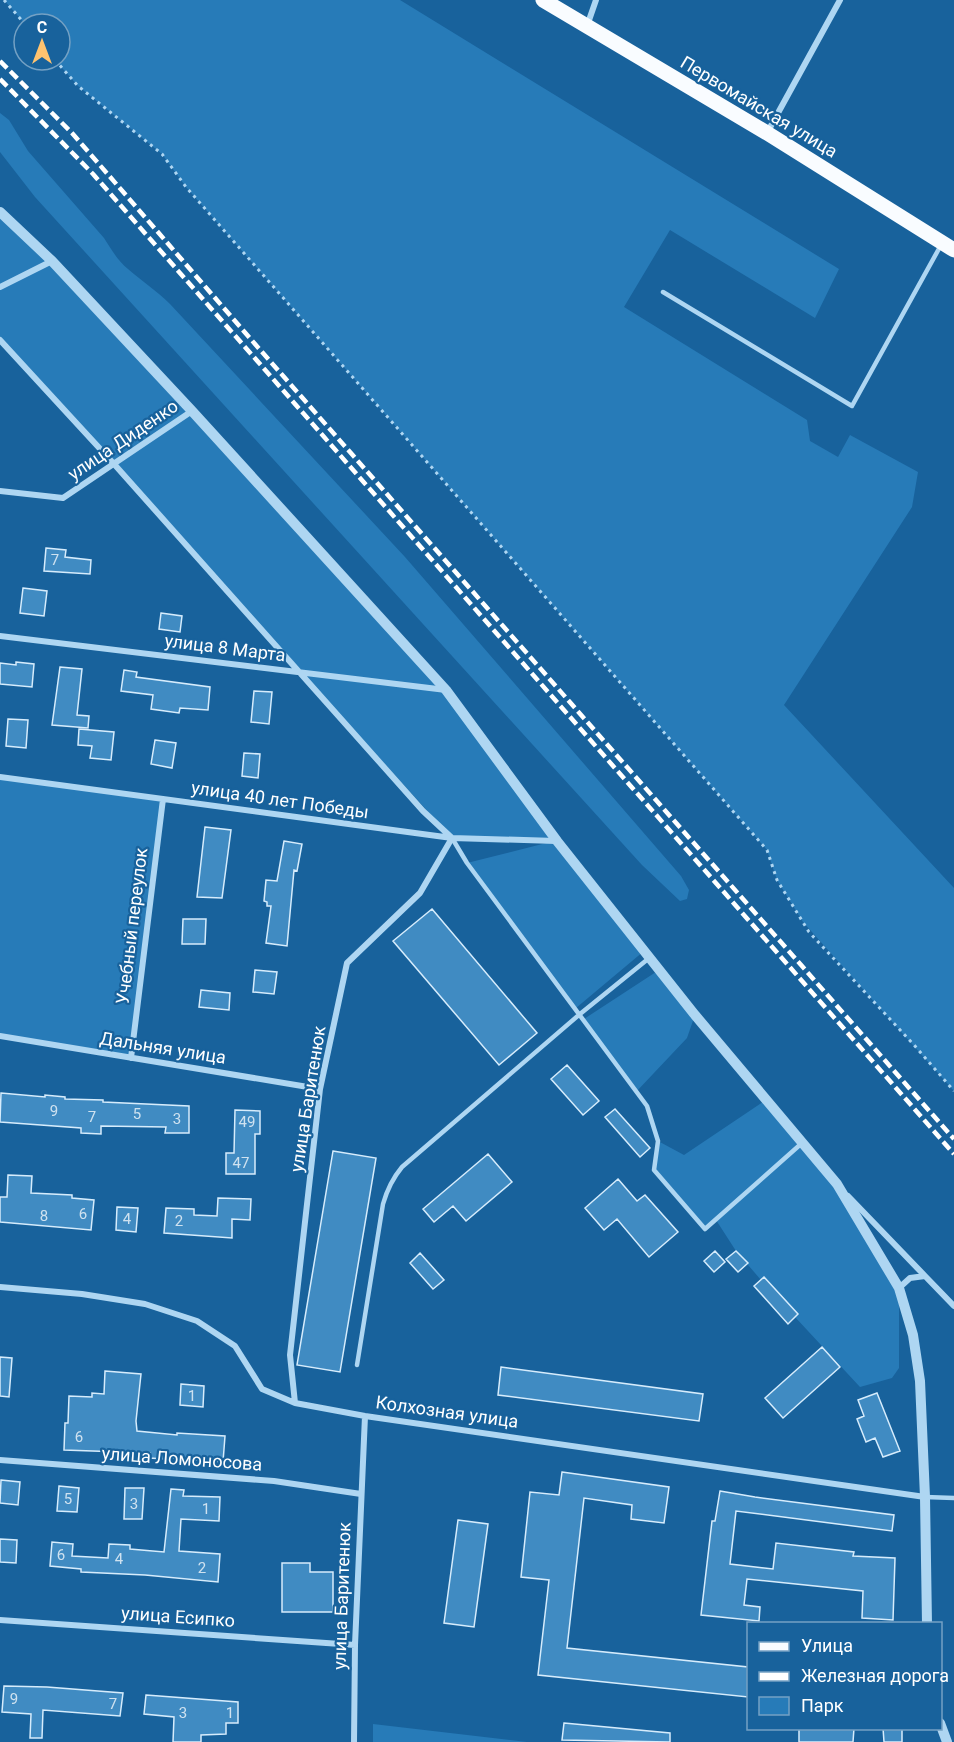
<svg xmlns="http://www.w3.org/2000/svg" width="954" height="1742" font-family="Roboto,sans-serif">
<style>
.green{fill:#277bb8}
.building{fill:#408bc2;stroke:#d6ecfc;stroke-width:1.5}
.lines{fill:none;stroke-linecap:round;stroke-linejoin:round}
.path{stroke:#aed6f2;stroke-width:3;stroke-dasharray:3 4.5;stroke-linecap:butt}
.service{stroke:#aed6f2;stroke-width:4.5}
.minor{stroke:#aed6f2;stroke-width:6}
.tertiary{stroke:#aed6f2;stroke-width:10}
.primary{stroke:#f9fcff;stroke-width:15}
.rail{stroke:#fff;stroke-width:4.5;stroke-dasharray:10 4.5;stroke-linecap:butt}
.labels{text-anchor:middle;stroke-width:4.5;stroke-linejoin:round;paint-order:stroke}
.number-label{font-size:15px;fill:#cfe2f0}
.street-label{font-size:18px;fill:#fff;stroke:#18629c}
</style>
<rect width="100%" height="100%" fill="#18629c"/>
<!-- green -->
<path class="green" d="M4,0H400L839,269L815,318L670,230L624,307L807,420L810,441L838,457L850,435L918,472L912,507L784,705L954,888V1091L803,922L777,880L767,850L186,187L162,154L78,86L55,60H60V24H25Z
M0,113L9,120L28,151L104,238C111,249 118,261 128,269C142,281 157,291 170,304L405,557L681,876L689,890L687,899L680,901L642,865L35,197L0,152Z
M0,212L446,690L644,951L576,1008L467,863L554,841L452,838L0,340Z
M0,777L163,799L131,1058L0,1036Z
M659,970L695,1015L687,1038L636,1092L584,1019Z
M766,1100L837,1184L899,1288V1368L892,1378L860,1387L795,1317L798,1314L764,1277L761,1280L736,1251L716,1220L705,1229L655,1170L658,1141L684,1155Z
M373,1724L527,1742H373Z"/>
<!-- building -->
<path class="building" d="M46,548L66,550L65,557L91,560L90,574L44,571Z
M23,588L47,591L44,616L20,613Z
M161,613L182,616L180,632L159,629Z
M16,662L34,664L32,687L0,684V663L16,665Z
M60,667L82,669L77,715L89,716L88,728L52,725Z
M124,670L137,672L136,677L210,687L208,710L180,708L179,713L151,709L153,695L121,691Z
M254,691L272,692L269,724L251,722Z
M8,719L28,720L26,748L6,746Z
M79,729L114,732L111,760L90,758L92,746L78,745Z
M155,740L176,743L172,768L151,764Z
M244,753L260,754L258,778L242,776Z
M205,827L231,830L222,898L197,897Z
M284,841L302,844L297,871L294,870L287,946L266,943L271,906H267V902L264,901L266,880L277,881Z
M432,909L537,1033L499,1065L393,941Z
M183,919H206L205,944H182Z
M255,970L277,972L274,994L253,992Z
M201,990L230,993L229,1010L199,1007Z
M567,1065L599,1101L583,1115L551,1079Z
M1,1093L45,1097V1095L65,1097V1099L103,1100V1102L189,1106V1133H165L166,1127L101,1126V1134L81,1133V1128L0,1122Z
M615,1109L650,1148L640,1157L605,1117Z
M235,1110L260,1111V1134H255V1174H226V1153H234Z
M333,1151L376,1158L340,1372L297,1365Z
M488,1154L512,1182L466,1221L453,1206L434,1222L423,1209Z
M8,1175L32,1176L31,1193L72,1195V1198L94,1200L91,1230L0,1222V1197H7Z
M618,1179L637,1201L645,1195L678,1232L649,1257L617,1219L604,1230L585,1208Z
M218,1198L251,1199L250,1220L232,1219V1238L164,1233L166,1208L194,1209V1215L217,1216Z
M117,1207L138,1208L136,1232L116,1230Z
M715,1251L725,1262L714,1272L704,1261Z
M736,1251L748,1263L738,1272L726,1259Z
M420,1253L444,1280L433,1289L410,1263Z
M764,1277L798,1314L788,1324L754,1286Z
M822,1347L840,1367L783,1418L765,1398Z
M0,1357L12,1358L9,1397L0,1396Z
M501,1367L703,1394L699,1421L498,1395Z
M105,1371L141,1374L136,1421L137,1431L177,1435V1433L225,1436L223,1462L163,1457V1459L150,1458V1453L64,1450L65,1423H68L69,1396L92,1397V1393L104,1394Z
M181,1384L204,1386L203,1407L180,1405Z
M877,1393L900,1451L883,1457L875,1438L866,1442L857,1419L864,1416L858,1400Z
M562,1472L669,1487L664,1523L631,1519L632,1505L584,1498L567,1648L748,1667V1697L538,1675L549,1580L521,1577L530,1492L559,1495Z
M1,1480L20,1482L18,1505L0,1503Z
M59,1486L79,1488L77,1512L57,1511Z
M125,1488H144L142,1519H124Z
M171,1489L184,1490L183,1496L220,1497L219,1521L181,1519L179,1551L220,1554L218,1582L145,1575L81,1572V1569L50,1566L52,1542L73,1544L72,1556L108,1558L109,1544L130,1545V1549L164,1552Z
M720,1491L755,1497L894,1515L892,1531L736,1511L730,1564L773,1569L776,1543L854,1552L853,1556L895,1558L893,1620L862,1618L863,1591L747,1579L744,1605L760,1607L759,1621L701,1615L712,1521H715Z
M458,1520L488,1524L474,1627L444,1623Z
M0,1539L17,1540L16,1563L0,1562Z
M282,1563H310V1572H333V1612H282Z
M4,1686L47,1687L123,1693L120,1716L43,1710L42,1738H30L31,1714L2,1712Z
M146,1695L238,1702V1723H226V1734L201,1735V1742H173L174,1717L144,1714Z
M564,1723L670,1733V1742L562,1740Z
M799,1728H854L853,1742H799Z
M883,1728H902V1742H884Z"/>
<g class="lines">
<!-- path -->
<path class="path" d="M4,0L25,24
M55,60L78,86L162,154L186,187L767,850L777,880L809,932L914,1045L954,1091"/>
<!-- service -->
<path class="service" d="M663,292L852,406L941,245
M452,838L467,863L647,1106L658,1141L654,1170L705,1229L802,1143
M357,1365L383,1204C387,1190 392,1179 402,1167L580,1014L648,959
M925,1497L954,1498"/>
<!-- minor -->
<path class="minor" d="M587,26L596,0
M767,133L840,0
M0,287L52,261
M0,340L114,464L423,811L452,838L420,893L347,963L320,1089L290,1355L295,1403
M0,491L63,498L192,411
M0,636L446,690
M0,777L452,838L556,841
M0,1036L320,1089
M131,1058L163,799
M848,1196L925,1276
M0,1287L82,1294L145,1304L197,1321L235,1346L262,1389L295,1403L365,1416L925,1497
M899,1288L910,1278L925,1276L954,1306
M0,1460L274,1481L361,1494
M0,1620L355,1645
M354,1742L355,1645L365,1416"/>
<!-- tertiary -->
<path class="tertiary" d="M0,212L52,261L192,411L446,690L557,841L695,1015L837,1184L899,1288L913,1335L920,1381L925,1497L927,1624
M940,1723L947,1742"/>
<!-- primary -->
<path class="primary" d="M543,0L767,133L954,250"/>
<!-- rail -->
<path class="rail" d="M0,61L72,133L255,344L954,1139
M0,79L93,174L954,1154"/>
</g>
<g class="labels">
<!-- number labels -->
<g class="number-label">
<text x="55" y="565">7</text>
<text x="54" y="1116">9</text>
<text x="137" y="1119">5</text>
<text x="92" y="1122">7</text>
<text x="177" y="1124">3</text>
<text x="247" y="1127">49</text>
<text x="241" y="1168">47</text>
<text x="83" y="1219">6</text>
<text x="44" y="1221">8</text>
<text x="127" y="1224">4</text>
<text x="179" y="1226">2</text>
<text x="192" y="1401">1</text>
<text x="79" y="1442">6</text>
<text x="68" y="1504">5</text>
<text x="134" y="1509">3</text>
<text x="206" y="1514">1</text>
<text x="61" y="1560">6</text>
<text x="119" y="1564">4</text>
<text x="202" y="1573">2</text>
<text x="14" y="1704">9</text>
<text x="113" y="1709">7</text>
<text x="183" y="1718">3</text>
<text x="230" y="1718">1</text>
</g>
<!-- street labels -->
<g class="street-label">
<text transform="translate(759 107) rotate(31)" y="6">Первомайская улица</text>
<text transform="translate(123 440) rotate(-34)" y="6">улица Диденко</text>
<text transform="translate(225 648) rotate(7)" y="6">улица 8 Марта</text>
<text transform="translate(280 800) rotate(8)" y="6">улица 40 лет Победы</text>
<text transform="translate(132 926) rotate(-83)" y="6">Учебный переулок</text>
<text transform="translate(163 1048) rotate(9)" y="6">Дальняя улица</text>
<text transform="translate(308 1099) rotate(-81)" y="6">улица Баритенюк</text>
<text transform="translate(447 1412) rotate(8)" y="6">Колхозная улица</text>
<text transform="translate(182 1459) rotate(4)" y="6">улица Ломоносова</text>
<text transform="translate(342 1596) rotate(-88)" y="6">улица Баритенюк</text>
<text transform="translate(178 1617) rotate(4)" y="6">улица Есипко</text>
</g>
</g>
<!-- legend -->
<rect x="747" y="1622" width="195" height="108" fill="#18629c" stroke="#74a1c4" stroke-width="1.5"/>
<rect x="759" y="1642" width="30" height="9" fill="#f9fcff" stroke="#74a1c4" stroke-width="1.5"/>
<text x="801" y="1652" font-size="18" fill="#ffffff">Улица</text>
<rect x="759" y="1672" width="30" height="9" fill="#ffffff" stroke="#74a1c4" stroke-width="1.5"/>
<text x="801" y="1682" font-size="18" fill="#ffffff">Железная дорога</text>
<rect x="759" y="1697" width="30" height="18" fill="#277bb8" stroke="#74a1c4" stroke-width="1.5"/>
<text x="801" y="1712" font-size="18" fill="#ffffff">Парк</text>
<!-- north arrow -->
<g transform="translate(42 42)"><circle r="28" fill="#18629c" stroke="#74a1c4" stroke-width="1.5"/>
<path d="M0-4.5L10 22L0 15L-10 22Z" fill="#ffc36f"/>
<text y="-9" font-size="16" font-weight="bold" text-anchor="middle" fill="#ffffff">С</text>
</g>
</svg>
